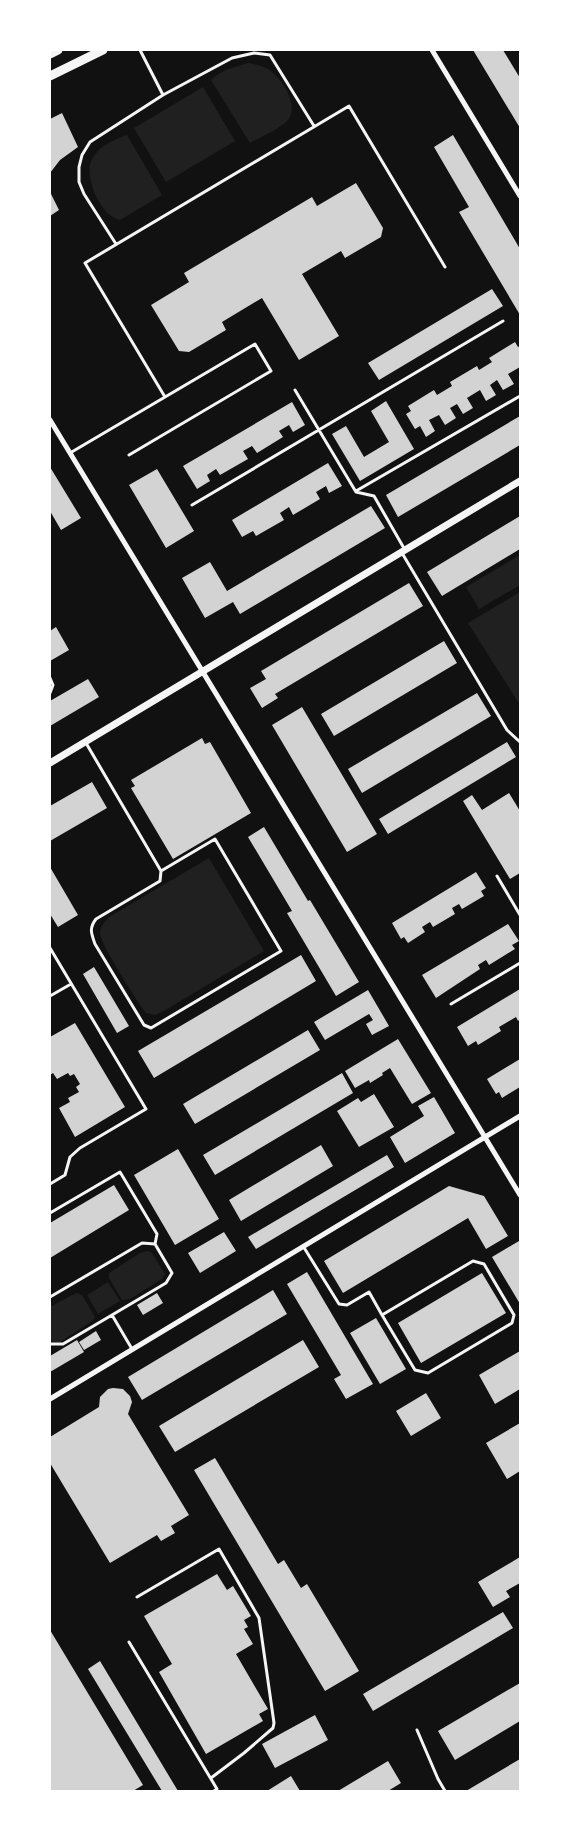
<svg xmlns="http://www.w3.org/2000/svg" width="570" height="1841" font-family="'Fira Sans Condensed',sans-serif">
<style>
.green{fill:#202020}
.building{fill:#d3d3d3}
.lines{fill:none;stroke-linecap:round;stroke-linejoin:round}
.service{stroke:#f5f5f5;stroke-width:3}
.minor{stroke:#f5f5f5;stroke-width:5}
.tertiary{stroke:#f5f5f5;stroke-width:7}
.primary{stroke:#f5f5f5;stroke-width:9}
</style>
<rect width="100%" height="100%" fill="#111"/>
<!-- green -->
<path class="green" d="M248,63C258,65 266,66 273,73C284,82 300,108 287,121C279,129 261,137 250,143L211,80C220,70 236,67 248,63Z
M203,87L235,141L166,182L134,128Z
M127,135L162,195L120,220C117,219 113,218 110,215C97,205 84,174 92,159C100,145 113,140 127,135Z
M520,555V585L479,609L466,587Z
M520,592V700L518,702L468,623Z
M209,858L264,951L162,1012L155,1015L146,1013L140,1005C132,992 101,945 100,934C100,926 105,922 109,917Z
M148,1251L152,1253L165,1274L162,1279L130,1299L122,1300L109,1278V1273L140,1253Z
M108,1282L120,1301L98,1314L87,1295Z
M77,1293L82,1295L95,1317L92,1321L60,1342H52L50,1339V1307L70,1296Z"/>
<!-- building -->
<path class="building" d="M473,50H503L520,78V128Z
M62,113L78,147L60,160L50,173V119Z
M453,135L520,249V315L459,212L469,207L434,147Z
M356,183L383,228L381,237L345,258L341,251L302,274L339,336L299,360L262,298L222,322L226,330L189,352L179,351L151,305L189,282L184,273L312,197L317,206Z
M50,192L59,210L50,216Z
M492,289L503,306L379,380L368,363Z
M515,342L518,347L520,346V367L508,374L514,384L503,390L497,380L490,385L496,395L486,401L480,390L467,398L473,408L463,414L457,404L450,408L456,418L445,425L439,415L429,420L435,431L426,437L420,426L415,429L406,414L411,411L408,406L434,390L437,395L452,386L450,382L477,366L479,370L492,362L489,358Z
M386,401L414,449L360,481L332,434L346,426L364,457L389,442L371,411Z
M292,402L305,425L293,432L289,425L279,431L283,437L257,453L252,446L243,451L248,459L220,475L216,469L207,475L210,481L197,489L183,466Z
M520,416V445L398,517L386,495Z
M328,463L342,486L329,493L326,486L316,492L320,499L293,515L289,507L280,513L284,520L256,536L253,531L242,537L232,520Z
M50,467L81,518L61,530L50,511Z
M157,469L194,531L166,548L129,485Z
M371,506L385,528L240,614L233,602L205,618L182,578L210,562L227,591Z
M520,516V549L442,596L427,572Z
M409,583L423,606L275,694L278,698L262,708L250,688L266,679L261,671Z
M56,627L69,650L50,661V631Z
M444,641L457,663L334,736L321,714Z
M88,679L99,697L50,726V701Z
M477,693L491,716L362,793L348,769Z
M302,707L377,834L347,852L272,725Z
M202,738L205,744L210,742L251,813L173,859L131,788L135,786L131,780Z
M507,742L516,757L388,834L379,819Z
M92,782L107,808L50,841V806Z
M509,793L520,811V873L510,879L463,801L472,795L482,810Z
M264,827L308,901L310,900L359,982L336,996L287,913L292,911L248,837Z
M50,867L78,915L58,927L50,914Z
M476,872L486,888L481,891L484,896L462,909L459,904L452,908L455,914L433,927L430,922L422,927L425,932L408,943L404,937L401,939L392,923Z
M508,924L519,941L512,945L515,949L489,965L486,960L478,965L480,969L436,998L422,975Z
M301,955L316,981L154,1078L138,1051Z
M94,967L129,1026L117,1033L83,974Z
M520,989V1019L518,1021L516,1017L499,1027L501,1031L478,1045L476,1041L468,1046L457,1027Z
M368,990L389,1026L372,1035L366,1024L373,1020L369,1014L325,1040L314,1022Z
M75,1023L125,1107L75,1137L59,1108L70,1102L68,1098L79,1092L76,1087L80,1084L74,1074L70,1076L68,1073L57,1079L53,1073L50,1075V1037Z
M308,1030L320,1050L195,1124L183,1104Z
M398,1039L431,1093L412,1104L390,1068L382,1073L383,1075L370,1083L369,1080L355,1088L345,1071Z
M520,1059V1087L502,1098L499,1092L496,1094L487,1079Z
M342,1073L353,1093L215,1175L203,1155Z
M374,1094L394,1127L359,1147L337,1111L358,1098L361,1102Z
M434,1097L455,1133L405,1163L390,1137L424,1116L418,1106Z
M321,1145L333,1166L241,1221L229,1200Z
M178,1149L219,1219L175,1245L134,1175Z
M387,1155L394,1167L256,1249L248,1237Z
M114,1185L129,1210L50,1258V1223Z
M449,1186L484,1196L508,1236L486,1249L468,1218L343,1293L324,1261Z
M224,1232L236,1251L200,1273L188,1253Z
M519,1241L520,1242V1304L492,1257Z
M307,1272L373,1384L346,1399L334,1379L341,1375L287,1284Z
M482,1273L506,1313L421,1363L398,1323Z
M273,1290L287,1314L142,1400L128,1377Z
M157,1293L163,1303L143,1315L137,1305Z
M376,1318L406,1369L380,1384L350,1333Z
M96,1331L101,1340L84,1350L79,1342Z
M77,1340L84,1352L50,1372V1356Z
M303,1340L319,1367L175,1452L159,1426Z
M520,1351V1389L495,1404L479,1375Z
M113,1388L123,1389L130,1396L132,1402L128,1414L189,1515L171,1526L175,1533L161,1541L157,1535L110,1563L50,1463V1437L99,1407L100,1397L108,1389Z
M426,1393L441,1418L411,1436L396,1411Z
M520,1423V1471L507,1479L486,1443Z
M215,1458L278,1564L284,1560L301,1588L307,1584L359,1671L325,1691L194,1470Z
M520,1557V1583L506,1591L510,1597L493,1607L478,1582Z
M217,1574L227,1590L233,1586L251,1616L244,1620L248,1627L244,1629L253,1644L236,1654L268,1709L259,1714L263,1721L206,1754L159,1672L172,1664L144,1616Z
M503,1612L513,1628L373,1711L363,1694Z
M50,1630L143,1785L133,1791H50Z
M100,1661L178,1791H162L88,1669Z
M520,1683V1721L455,1760L438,1731Z
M315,1715L328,1740L275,1768L262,1744Z
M520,1759V1791H466Z
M388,1761L401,1783L388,1791H338Z
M291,1776L300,1791H267Z"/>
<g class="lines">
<!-- service -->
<path class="service" d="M140,50L163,95
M116,244L84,194L79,182V167L82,155L90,142L163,95L232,58L254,53L270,55L314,126
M295,390L356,492L374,496L405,550
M165,397L85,263L349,106L445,267
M70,453L255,344L271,371L129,455
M356,491L520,396
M192,505L503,321
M402,553L507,730L520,742
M50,678L53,685L50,693
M86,743L161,871L160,881L96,919C89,928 91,933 95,944L144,1025L151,1028L281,951L215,839L161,871
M497,876L520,915
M50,948L146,1109L80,1148L70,1157L65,1175L50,1184
M50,996L71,984
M451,1004L520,963
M50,1213L120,1172L157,1234L155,1244
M303,1246L339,1304L347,1305L369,1292L382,1315
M473,1261L484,1264L514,1315L512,1323L428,1373L415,1370L382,1315Z
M50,1297L142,1243L155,1244L172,1273L166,1283L112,1315L63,1344H50
M112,1315L132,1349
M137,1597L219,1549L259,1618L274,1723L273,1728L244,1753L211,1778
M129,1642L217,1789L214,1791
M417,1730L438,1779L445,1791"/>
<!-- minor -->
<path class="minor" d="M432,50L520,196
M50,420L520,1195
M50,1399L520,1116"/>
<!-- tertiary -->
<path class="tertiary" d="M50,763L520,481"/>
<!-- primary -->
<path class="primary" d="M50,54L58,50
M50,76L103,50"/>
</g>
<!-- border -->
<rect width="570" height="1841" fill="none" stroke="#ffffff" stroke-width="102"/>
</svg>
